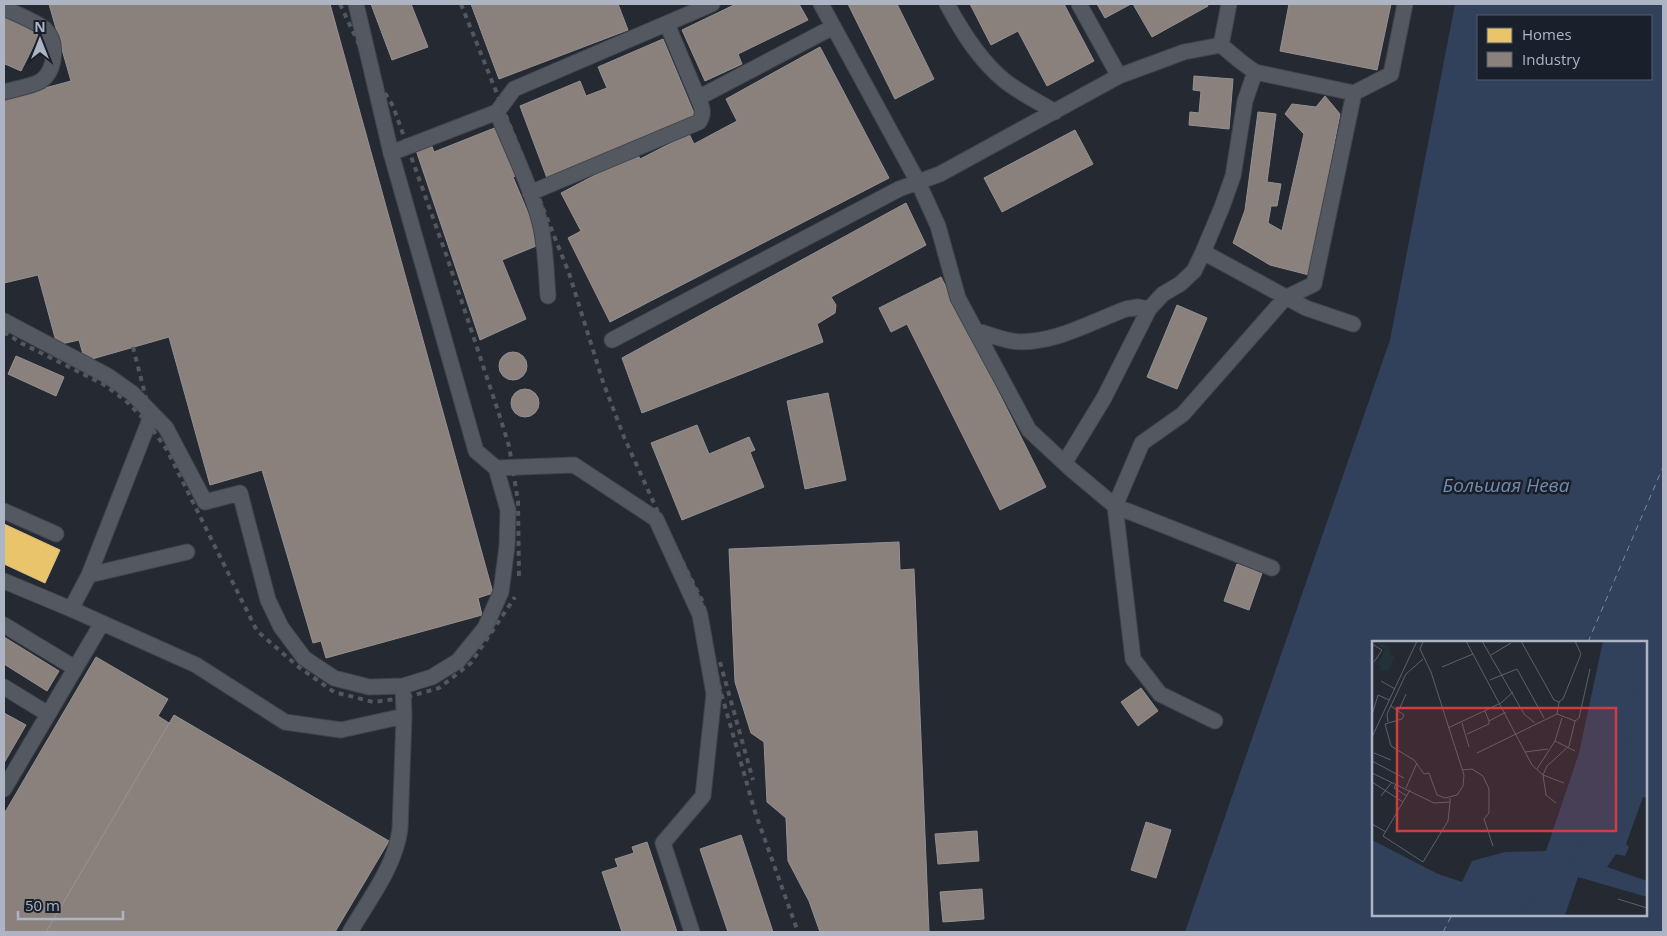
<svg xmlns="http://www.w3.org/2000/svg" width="1667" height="936" font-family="'Open Sans',sans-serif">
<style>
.water{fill:#31415b;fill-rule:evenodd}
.homes{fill:#e9c46a;stroke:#d7c085}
.industry{fill:#8a817c;stroke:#949192}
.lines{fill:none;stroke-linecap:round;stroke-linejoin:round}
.ferry{stroke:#748aae;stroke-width:1;stroke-dasharray:6 5;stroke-linecap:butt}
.minor-casing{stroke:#41444b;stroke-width:17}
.minor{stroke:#545860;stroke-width:15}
.rail{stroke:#53575e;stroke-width:4;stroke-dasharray:5 5;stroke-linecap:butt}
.labels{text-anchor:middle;stroke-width:5;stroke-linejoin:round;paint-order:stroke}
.water-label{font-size:19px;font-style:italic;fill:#748aae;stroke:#19202c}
.inset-river{fill:none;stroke:#31415b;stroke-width:2.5}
.inset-road{fill:none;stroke:#5b616d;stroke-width:1}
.view{fill:#d03d40;fill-opacity:0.15;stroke:#d03d40;stroke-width:2.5}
.inset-edge{fill:none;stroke:#adb5c5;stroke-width:2.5}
</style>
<rect width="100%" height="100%" fill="#252932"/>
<!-- water -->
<path class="water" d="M1455,4H1663V932H1185L1390,340ZM1478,16H1651V79H1478ZM1373,642H1646V915H1373Z"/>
<!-- homes -->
<path class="homes" d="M4,524L60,550L45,583L4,564Z"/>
<!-- industry -->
<path class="industry" d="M49,4H330L493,593L478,598L482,615L326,658L321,641L313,643L262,470L210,485L169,337L85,361L79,340L57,345L38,275L4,283V99L71,81Z
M371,4H411L428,47L392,60Z
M471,4H618L628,30L499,79Z
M736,4H799L808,20L738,54L742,64L705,81L682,30Z
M848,4H897L934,79L895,99Z
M970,4H1064L1094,61L1047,86L1018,31L991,45Z
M1097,4H1131L1105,18Z
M1133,4H1207L1208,6L1152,37Z
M1289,4H1391L1377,70L1280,51Z
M4,16L40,33L21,71L5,64L4,67Z
M663,39L696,118L547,178L520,106L580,81L586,96L607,88L598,67Z
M820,47L889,178L610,322L568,238L581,231L561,193L637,153L640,159L689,134L694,144L737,121L726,99Z
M1194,76L1233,79L1229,129L1189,125L1190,112L1199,113L1201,91L1193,90Z
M1325,96L1340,114L1309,275L1270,265L1233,243L1245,210L1258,112L1276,114L1267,182L1281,184L1277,206H1271L1268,223L1282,231L1304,134L1285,114L1292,104L1316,107Z
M497,127L517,175L513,177L541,244L502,260L526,319L480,340L416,150L431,144L434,152Z
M1075,130L1093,164L1002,212L984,178Z
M906,203L926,245L831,297L836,305L835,313L817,324L823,342L642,413L622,358Z
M941,277L1046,487L1000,510L907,324L891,332L879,308Z
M1177,305L1207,318L1177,389L1147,377Z
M499 366a14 14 0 1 1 28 0a14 14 0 1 1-28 0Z
M16,356L64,377L56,396L8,374Z
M511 403a14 14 0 1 1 28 0a14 14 0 1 1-28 0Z
M828,393L846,480L805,489L787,401Z
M697,425L709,454L749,437L755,450L750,452L764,487L682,520L651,443Z
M899,542L900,570L914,569L929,932H820L809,901L788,861L786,818L767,802L764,742L751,733L735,682L729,549Z
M1237,564L1262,573L1249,610L1224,601Z
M4,637L59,671L47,691L4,664Z
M96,657L168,699L158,716L169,723L46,932H4V814Z
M1141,688L1158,711L1138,726L1121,702Z
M4,713L26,725L4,763Z
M174,715L389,841L335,932H46Z
M1146,822L1171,830L1156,878L1131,870Z
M977,831L979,861L938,864L935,834Z
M741,835L773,932H728L700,849Z
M647,842L677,932H622L602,872L618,867L615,859L634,853L632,847Z
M982,889L984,919L943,922L940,892Z"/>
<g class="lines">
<!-- ferry -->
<path class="ferry" d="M1588,642L1663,467
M1443,932L1452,915"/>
<!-- minor casing -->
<g class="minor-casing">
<path id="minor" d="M821,4L918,182L938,226L958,298L1029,430L1072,470L1115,506L1272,568
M947,4C962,32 980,61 1005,81C1020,93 1039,102 1055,112
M1079,4L1119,76
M4,8C14,13 37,22 45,29C58,42 56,70 41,81C33,86 14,89 4,92
M667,24L698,98L833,27
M1221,45L1240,61L1255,72L1354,93L1391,74L1405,4
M1255,72L1245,101L1233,176L1222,207L1203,252L1306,308L1353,324
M497,112C512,149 532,189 541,227C546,250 546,273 548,296
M391,153L497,112L514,89L712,4
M530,193L699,122C705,113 702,107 698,98
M4,321L108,376L132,393L166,428L205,502L240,493L268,600L281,627L304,658L334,678L369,687L403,686L432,677L458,661L485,628L501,592L507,546L508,510L496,468L476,451L391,153L356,4
M975,330C987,334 1000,339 1012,341C1050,346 1091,322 1126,309L1138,307L1149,309
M612,340L899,189L940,174L1119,76L1184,52L1221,45L1229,4
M1065,462L1104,398L1149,309L1163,294L1180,284L1194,271L1203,252
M496,468L574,465L656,519L700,615L714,694L703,796L663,843L692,932
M4,511L56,534
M89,575L187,552
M4,581L71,609L196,665L285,722L341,730L404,716L403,686
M71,609L89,575L152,414
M4,625L75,668
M4,687L48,714
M1215,721L1160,694L1133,659L1115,506L1142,443L1183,414L1285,298L1314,284L1354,93
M4,789L102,623
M350,932C369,899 395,867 400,829L404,716"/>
</g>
<!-- minor -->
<use href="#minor" class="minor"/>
<!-- rail -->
<path class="rail" d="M340,4L373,74L393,106L447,257L500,417L509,446L518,501L519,578
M461,4L569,273L603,382L624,437L667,532L703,602L718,682L755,812L798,932
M4,332L21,343L103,384L125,400L148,423L167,450L257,631L300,668L334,692L373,702L404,698L439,688L471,663L515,597
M133,347L149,410L158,430
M720,662L753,780"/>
</g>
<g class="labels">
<!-- water labels -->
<g class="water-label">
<text x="1506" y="492">Большая Нева</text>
</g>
</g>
<!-- overview -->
<g transform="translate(1372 641)">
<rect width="275" height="275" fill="#252932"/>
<path d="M0,0L17,5L18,13L23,16L16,30L8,29L9,25L6,23L13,9Z" fill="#223337"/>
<path d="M231,0H275V157L271,156L254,203L257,206L253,215L244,213L235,226L275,240V256L206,236L193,274L189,275H0V199L66,233L90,241L100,220L133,211L174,210L207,112Z" fill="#31415b"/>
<path class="inset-river" d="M131,212V275M144,275L193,231L230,160L253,106L271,0"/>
<path class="inset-road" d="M94,0L160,124L171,134L192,142M110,0L152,73L163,82M149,0L182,59L187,61M0,3L10,9L2,21M119,14L139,2M70,26L101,13M118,39L145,28L172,77M9,40L23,48M187,61L191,58L209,13L203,0M19,65L32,74L30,78L13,83L19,105L42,119L52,133L57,132L65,154L73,157L85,154L91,145L92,134L59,31L48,8L51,1M27,69L34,53M113,70L117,80L134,71M185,73L203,80L207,77L218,28M0,74L6,54L17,59M190,77L183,100L203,110M16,81L15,73L34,33L51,18M90,82L97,106M76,87L129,62L141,51M95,93L117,83V80M0,96L45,0M153,111L176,108M2,112L19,119M105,112L185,73L187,61M0,120L32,137M165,128L183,100M90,129L100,128L111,135L117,148V172L112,178L121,205M0,132L62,162L78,161V157M0,141L31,161M24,143L22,147L35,155M34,147L45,122M38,149L11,195L51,221L76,180L78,161M9,155L20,141M184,162L174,154L171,134L175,125L197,105L203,80M0,183L14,191M246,258L275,267"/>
<path class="view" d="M25,67H244V190H25Z"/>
<rect width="275" height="275" class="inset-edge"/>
</g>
<!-- border -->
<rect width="1667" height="936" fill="none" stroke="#adb5c5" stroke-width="10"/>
<!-- legend -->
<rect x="1477" y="15" width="175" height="65" fill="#19202c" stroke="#545c69"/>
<rect x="1487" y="28" width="25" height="15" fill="#e9c46a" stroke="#545c69"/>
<text x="1522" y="40" font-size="15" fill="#adb5c5">Homes</text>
<rect x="1487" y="52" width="25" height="15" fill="#8a817c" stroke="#545c69"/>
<text x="1522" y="65" font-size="15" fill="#adb5c5">Industry</text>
<!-- north arrow -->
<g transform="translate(40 40)" stroke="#19202c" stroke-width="4" paint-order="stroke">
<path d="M0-4L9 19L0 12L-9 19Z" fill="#adb5c5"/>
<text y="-8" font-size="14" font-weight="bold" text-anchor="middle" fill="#adb5c5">N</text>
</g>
<!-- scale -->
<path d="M18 911v8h105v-8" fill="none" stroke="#adb5c5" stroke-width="2.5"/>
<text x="25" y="911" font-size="15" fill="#adb5c5" stroke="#19202c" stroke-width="4" paint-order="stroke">50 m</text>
</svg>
